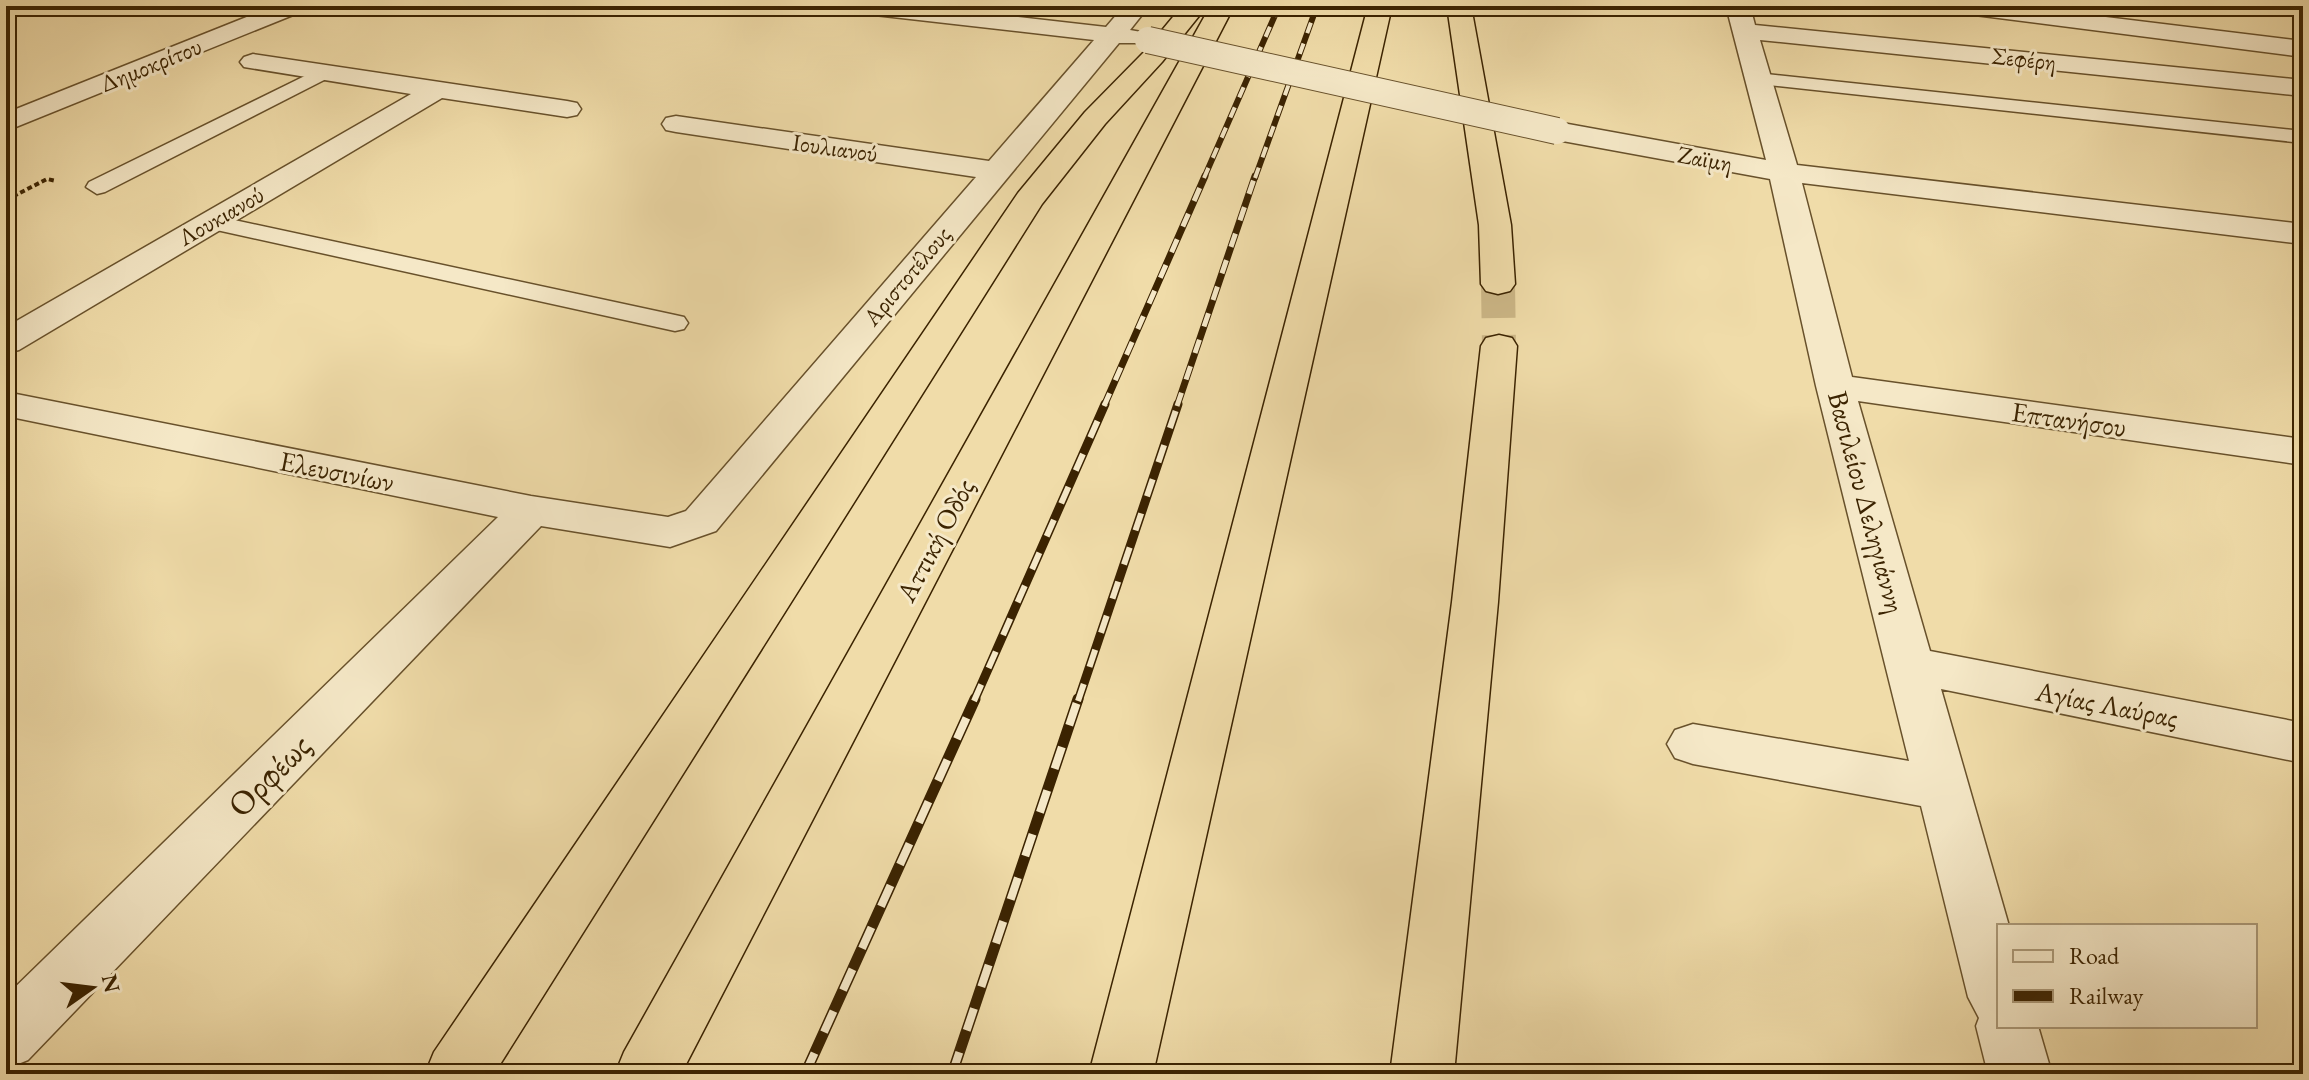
<svg xmlns="http://www.w3.org/2000/svg" width="2309" height="1080" font-family="'EB Garamond',serif">
<style>
.lines{fill:none;stroke-linecap:round;stroke-linejoin:round}
.motorway-tunnel{stroke:#ccb787;stroke-width:34;stroke-dasharray:34 17;stroke-linecap:butt}
.service-casing{stroke:#68512b;stroke-width:3}
.minor-casing{stroke:#68512b;stroke-width:3}
.motorway-casing{stroke:#3b2301;stroke-width:3}
.path{stroke:#3b2301;stroke-width:4;stroke-dasharray:5 3;stroke-linecap:butt}
.service{fill:#f5e8c7;fill-rule:evenodd}
.minor{fill:#f5e8c7;fill-rule:evenodd}
.motorway{fill:#f0dca9;fill-rule:evenodd}
.rail-far3-casing{stroke:#3b2301;stroke-width:6}
.rail-far2-casing{stroke:#3b2301;stroke-width:7}
.rail-far1-casing{stroke:#3b2301;stroke-width:9}
.rail-casing{stroke:#3b2301;stroke-width:11}
.rail-far3{stroke:#f5e8c7;stroke-width:4;stroke-dasharray:11;stroke-linecap:butt}
.rail-far2{stroke:#f5e8c7;stroke-width:5;stroke-dasharray:14;stroke-linecap:butt}
.rail-far1{stroke:#f5e8c7;stroke-width:6;stroke-dasharray:18;stroke-linecap:butt}
.rail{stroke:#f5e8c7;stroke-width:8;stroke-dasharray:23;stroke-linecap:butt}
.minor-bridge-casing{stroke:#68512b;stroke-width:28;stroke-linecap:butt}
.minor-bridge{stroke:#f5e8c7;stroke-width:26}
.labels{text-anchor:middle;stroke-width:6;stroke-linejoin:round;paint-order:stroke}
.far-street-label{font-size:24px;fill:#3b2301;stroke:#f5e8c7}
.street-label{font-size:28px;fill:#3b2301;stroke:#f5e8c7}
.near-street-label{font-size:34px;fill:#3b2301;stroke:#f5e8c7}
</style>
<rect width="100%" height="100%" fill="#f0dca9"/>
<filter id="stains"><feTurbulence type="fractalNoise" baseFrequency=".0025" numOctaves="4"/><feColorMatrix values="0 0 0 0 .2 0 0 0 0 .09 0 0 0 0 .02 0 0 0 .5 -.17"/></filter>
<radialGradient id="worn" r=".72"><stop offset=".6" stop-color="#630" stop-opacity="0"/><stop offset="1" stop-color="#630" stop-opacity=".3"/></radialGradient>
<g class="lines">
<!-- motorway-tunnel -->
<path class="motorway-tunnel" d="M1498,284L1499,346"/>
<!-- service casing -->
<g class="service-casing">
<path id="service" d="M323,67L330,69L332,73L330,77L105,192L97,194L86,187L89,182Z
M1757,73L2303,131V143L1750,83L1747,79L1750,75Z
M211,215L675,315L684,317L688,323L684,329L675,331L203,227L199,222L203,217Z"/>
</g>
<!-- minor casing -->
<g class="minor-casing">
<path id="minor" d="M274,6H307L303,11L6,131V113Z
M845,6H920L1106,27L1124,6H1149L1130,30L1147,33L1150,38L1147,43H1119L716,531L670,547L541,526L28,1060L6,1069V996L498,517L6,416V392L531,496L668,517L686,511L976,177L676,132L666,130L662,124L666,118L676,116L989,161L1094,40L857,13L849,11Z
M1726,6H1750L1755,25L2303,80V96L1760,40L1797,165L2303,224V244L1802,183L1852,377L2303,439V465L1858,401L1930,651L2303,723V763L1941,689L2009,926H1999V1026H2038L2052,1074H1988L1976,1026L1979,1018L1968,997L1921,806L1693,764L1675,758L1667,744L1675,730L1693,724L1909,761L1816,386L1770,179L1557,140L1547,137L1543,131L1547,125L1557,122L1766,160Z
M1947,6H2016L2303,41V57L1959,13L1951,11Z
M253,54L567,101L577,103L581,109L577,115L567,117L442,98L19,350L6,353V327L411,94L244,67L240,62L244,57Z"/>
</g>
<!-- motorway casing -->
<g class="motorway-casing">
<path id="motorway" d="M1182,6H1207L1162,62L1105,124L1042,204L494,1074H425L434,1052L1018,193L1085,112L1144,52Z
M1214,6L1227,7L1231,12L681,1074H615L624,1052L1207,12Z
M1368,6H1392L1153,1074H1089Z
M1447,6H1471L1511,225L1515,284L1510,291L1498,294L1486,291L1481,284L1479,225Z
M1499,335L1512,338L1517,346L1498,602L1454,1074H1390L1452,602L1481,346L1486,338Z"/>
</g>
<!-- path -->
<path class="path" d="M6,200L47,179L56,181"/>
<!-- service -->
<use href="#service" class="service"/>
<!-- minor -->
<use href="#minor" class="minor"/>
<!-- motorway -->
<use href="#motorway" class="motorway"/>
<!-- rail-far3 casing -->
<g class="rail-far3-casing">
<path id="rail-far3" d="M1204,178L1279,6
M1255,178L1317,6"/>
</g>
<!-- rail-far2 casing -->
<g class="rail-far2-casing">
<path id="rail-far2" d="M1104,406L1205,176
M1177,406L1255,176"/>
</g>
<!-- rail-far1 casing -->
<g class="rail-far1-casing">
<path id="rail-far1" d="M974,701L1105,404
M1078,701L1178,404"/>
</g>
<!-- rail casing -->
<g class="rail-casing">
<path id="rail" d="M805,1074L975,699
M952,1074L1078,699"/>
</g>
<!-- rail-far3 -->
<use href="#rail-far3" class="rail-far3"/>
<!-- rail-far2 -->
<use href="#rail-far2" class="rail-far2"/>
<!-- rail-far1 -->
<use href="#rail-far1" class="rail-far1"/>
<!-- rail -->
<use href="#rail" class="rail"/>
<!-- minor-bridge casing -->
<g class="minor-bridge-casing">
<path id="minor-bridge" d="M1148,40L1557,131"/>
</g>
<!-- minor-bridge -->
<use href="#minor-bridge" class="minor-bridge"/>
</g>
<g class="labels">
<!-- far-street labels -->
<g class="far-street-label">
<text transform="translate(2024 59) rotate(6)" y="8">Σεφέρη</text>
<text transform="translate(151 65) rotate(-22)" y="8">Δημοκρίτου</text>
<text transform="translate(835 148) rotate(8)" y="8">Ιουλιανού</text>
<text transform="translate(1705 159) rotate(10)" y="8">Ζαϊμη</text>
<text transform="translate(221 216) rotate(-30)" y="8">Λουκιανού</text>
<text transform="translate(907 276) rotate(-50)" y="8">Αριστοτέλους</text>
</g>
<!-- street labels -->
<g class="street-label">
<text transform="translate(2069 419) rotate(8)" y="10">Επτανήσου</text>
<text transform="translate(337 471) rotate(11)" y="10">Ελευσινίων</text>
<text transform="translate(1867 502) rotate(75)" y="10">Βασιλείου Δεληγιάννη</text>
<text transform="translate(935 540) rotate(-62)" y="10">Αττική Οδός</text>
<text transform="translate(2107 704) rotate(11)" y="10">Αγίας Λαύρας</text>
</g>
<!-- near-street labels -->
<g class="near-street-label">
<text transform="translate(269 775) rotate(-45)" y="12">Ορφέως</text>
</g>
</g>
<!-- margin -->
<rect width="2309" height="1080" fill="none" stroke="#f0dca9" stroke-width="32"/>
<rect x="8" y="8" width="2293" height="1064" fill="none" stroke="#3b2301" stroke-width="4"/>
<rect x="16" y="16" width="2277" height="1048" fill="none" stroke="#3b2301" stroke-width="2"/>
<!-- legend -->
<rect x="1997" y="924" width="260" height="104" fill="#f5e8c7" stroke="#ab9978" stroke-width="2"/>
<rect x="2013" y="950" width="40" height="12" fill="#f5e8c7" stroke="#ab9978" stroke-width="2"/>
<text x="2069" y="964" font-size="24" fill="#3b2301">Road</text>
<rect x="2013" y="990" width="40" height="12" fill="#3b2301" stroke="#ab9978" stroke-width="2"/>
<text x="2069" y="1004" font-size="24" fill="#3b2301">Railway</text>
<!-- north arrow -->
<g transform="translate(92 988) rotate(76)" stroke="#f5e8c7" stroke-width="6" paint-order="stroke">
<path d="M0-6L14 30L0 20L-14 30Z" fill="#3b2301"/>
<text y="-12" font-size="22" font-weight="bold" text-anchor="middle" fill="#3b2301">N</text>
</g>
<rect width="100%" height="100%" filter="url(#stains)"/>
<rect width="100%" height="100%" fill="url(#worn)"/>
</svg>
